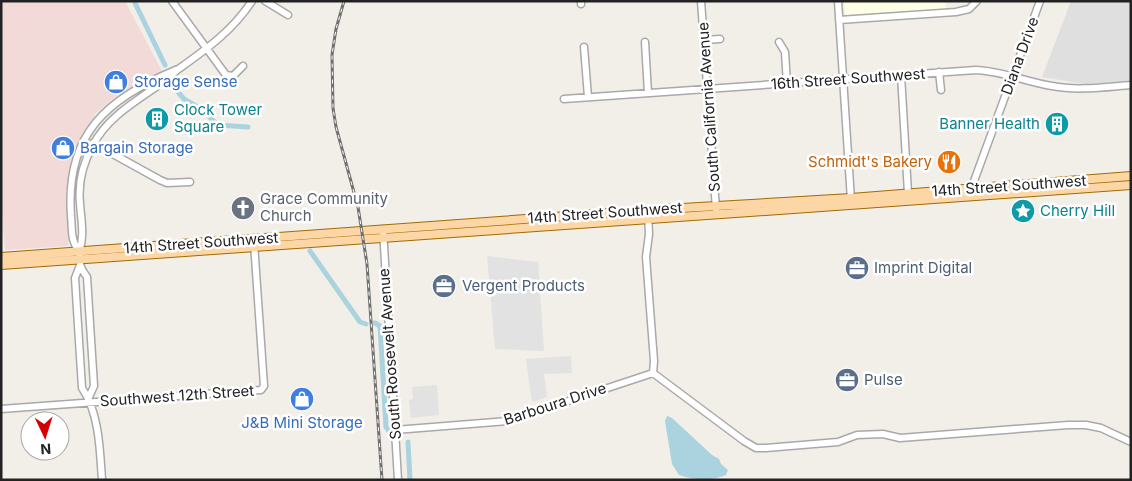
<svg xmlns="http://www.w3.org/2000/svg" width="1132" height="481" font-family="Inter,sans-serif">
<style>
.residential{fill:#e0dfdf}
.commercial{fill:#f2dad9}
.education{fill:#ffffe5}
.parking{fill:#e2e2e2}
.water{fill:#aad3df}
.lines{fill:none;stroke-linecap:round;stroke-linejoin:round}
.canal{stroke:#aad3df;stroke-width:5}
.minor-casing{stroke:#a9a9a9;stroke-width:9}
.major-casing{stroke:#a06b00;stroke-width:10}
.minor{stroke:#fff;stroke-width:6}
.major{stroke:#fcd6a4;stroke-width:8}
.rail-casing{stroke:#707070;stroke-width:3}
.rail{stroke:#fff;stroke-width:1;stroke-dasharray:4;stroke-linecap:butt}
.labels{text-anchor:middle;stroke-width:5;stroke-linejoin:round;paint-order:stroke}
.street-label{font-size:15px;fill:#222;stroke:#fff}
.shop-label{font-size:15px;fill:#366cbe;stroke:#fff;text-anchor:start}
.culture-label{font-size:15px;fill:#0d838f;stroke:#fff;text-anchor:start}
.food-label{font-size:15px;fill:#c56008;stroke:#fff;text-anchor:end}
.worship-label{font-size:15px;fill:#5b616d;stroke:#fff;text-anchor:start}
.service-label{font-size:15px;fill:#4e5e75;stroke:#fff;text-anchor:start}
</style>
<rect width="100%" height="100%" fill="#f2efe9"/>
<!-- residential -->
<path class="residential" d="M1071,1H1131V81L1084,84L1042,77Z"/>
<!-- commercial -->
<path class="commercial" d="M1,1H125L163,73L121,92L96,113L74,151L66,191L69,237L68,246L5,250L1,201Z"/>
<!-- education -->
<path class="education" d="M844,1H945L946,9L845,15Z"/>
<!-- parking -->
<path class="parking" d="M487,256L538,262L544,351L495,349Z
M571,356L572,373L544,374L547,397L533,402L531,397L526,359Z
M437,385L439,415L411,418L409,400L413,399L412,387Z"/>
<!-- water -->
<path class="water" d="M667,416L672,418L712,455L719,459L721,464L728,470L726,475C712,481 693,480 679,475L672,464L665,421Z"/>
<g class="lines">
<!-- canal -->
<path class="canal" d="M134,1L165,65
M172,85L184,99L201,109L218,125L248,127
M310,251L360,322L366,324
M375,323L380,326L386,427L389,431
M408,442L410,480"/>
<!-- minor casing -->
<g class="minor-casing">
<path id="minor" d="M172,1L226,75L233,76L243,66
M265,1L288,15
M581,1V4
M701,1L716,209
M838,1L851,200
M839,20L956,12L969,9L977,1
M704,40L720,39
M645,42L648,93
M779,42L785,52L787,84
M584,47L588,97
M939,72L941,90
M901,75L908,193
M564,99L976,70C1002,71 1027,82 1052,86C1078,91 1105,87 1131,85
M93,143L160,180L167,183L190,182
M970,192L1040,1
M648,214L649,234L646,257L654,361L653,373
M383,229L398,480
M79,252C85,235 81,221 80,203C78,183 83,163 93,145C108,116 137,101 163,82C169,78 174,72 180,68C208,48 233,30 252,1
M80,265L75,278L82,388C99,412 100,450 102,480
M653,373L744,441L756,448H766L838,442L857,435L883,434L900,438L1068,425H1086L1101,428L1131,442
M89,397L94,386L87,277C84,273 81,268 80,264C79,260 80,256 79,252C78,249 75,246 74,242C71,235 72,224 71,216C65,134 107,98 178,69
M1,409L261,390L264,386L254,243
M395,430L508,421L653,373"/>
</g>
<!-- major casing -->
<g class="major-casing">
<path id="major" d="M1,257L665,209L851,198L1131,176
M1,265L1131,185"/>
</g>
<!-- minor -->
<use href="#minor" class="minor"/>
<!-- major -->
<use href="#major" class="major"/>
<!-- rail casing -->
<g class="rail-casing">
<path id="rail" d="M344,1L336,29L332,55L333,108L336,127L358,207L367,264L382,480"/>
</g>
<!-- rail -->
<use href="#rail" class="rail"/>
</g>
<!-- icons -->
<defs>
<g id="shop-disc" transform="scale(1.25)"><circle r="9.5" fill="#3f7fe0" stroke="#fff"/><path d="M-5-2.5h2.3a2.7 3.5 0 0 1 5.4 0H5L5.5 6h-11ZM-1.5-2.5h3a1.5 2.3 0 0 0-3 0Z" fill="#fff"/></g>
<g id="building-disc" transform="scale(1.25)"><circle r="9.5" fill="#0f9aa8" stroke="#fff"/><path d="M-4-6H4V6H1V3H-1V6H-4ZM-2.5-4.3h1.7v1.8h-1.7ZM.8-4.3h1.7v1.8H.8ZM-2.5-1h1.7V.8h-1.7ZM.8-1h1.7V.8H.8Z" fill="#fff"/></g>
<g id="restaurant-disc" transform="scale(1.25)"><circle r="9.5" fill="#e8710a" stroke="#fff"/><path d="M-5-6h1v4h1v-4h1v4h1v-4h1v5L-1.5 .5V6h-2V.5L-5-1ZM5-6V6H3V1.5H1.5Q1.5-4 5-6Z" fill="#fff"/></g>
<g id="church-disc" transform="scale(1.25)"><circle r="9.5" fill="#6b7280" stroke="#fff"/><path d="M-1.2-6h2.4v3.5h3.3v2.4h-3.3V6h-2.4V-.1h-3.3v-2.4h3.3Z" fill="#fff"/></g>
<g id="sight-disc" transform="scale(1.25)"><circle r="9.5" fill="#0f9aa8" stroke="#fff"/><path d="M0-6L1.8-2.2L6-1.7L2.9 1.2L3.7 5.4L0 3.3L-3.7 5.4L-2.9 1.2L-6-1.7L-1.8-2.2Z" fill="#fff"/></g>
<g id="office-disc" transform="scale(1.25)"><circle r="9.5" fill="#5c6f8a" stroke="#fff"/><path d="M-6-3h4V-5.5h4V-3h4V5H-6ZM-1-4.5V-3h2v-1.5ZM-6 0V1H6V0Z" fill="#fff"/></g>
</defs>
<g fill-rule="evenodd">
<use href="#shop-disc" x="116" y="82"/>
<use href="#building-disc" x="157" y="119"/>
<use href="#building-disc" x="1057" y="124"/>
<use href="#shop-disc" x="63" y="148"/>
<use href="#restaurant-disc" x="949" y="162"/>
<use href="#church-disc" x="243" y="208"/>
<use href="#sight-disc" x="1023" y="211"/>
<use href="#office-disc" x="857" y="268"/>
<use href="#office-disc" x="444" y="286"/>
<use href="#office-disc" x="847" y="380"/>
<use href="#shop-disc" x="302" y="399"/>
</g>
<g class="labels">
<!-- street labels -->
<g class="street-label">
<text transform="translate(1020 56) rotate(-70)" y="5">Diana Drive</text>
<text transform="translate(848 79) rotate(-4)" y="5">16th Street Southwest</text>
<text transform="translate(709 107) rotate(-94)" y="5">South California Avenue</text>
<text transform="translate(1009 186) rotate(-4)" y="5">14th Street Southwest</text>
<text transform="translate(605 213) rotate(-4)" y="5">14th Street Southwest</text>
<text transform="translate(201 243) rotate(-4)" y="5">14th Street Southwest</text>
<text transform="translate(390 354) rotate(-94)" y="5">South Roosevelt Avenue</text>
<text transform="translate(177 396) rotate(-4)" y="5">Southwest 12th Street</text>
<text transform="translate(555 404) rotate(-18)" y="5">Barboura Drive</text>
</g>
<!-- shop labels -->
<g class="shop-label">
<text x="134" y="87">Storage Sense</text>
<text x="80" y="153">Bargain Storage</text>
<text x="302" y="428" text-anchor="middle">J&amp;B Mini Storage</text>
</g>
<!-- culture labels -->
<g class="culture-label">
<text x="174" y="115">Clock Tower<tspan x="174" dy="17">Square</tspan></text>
<text x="1040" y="129" text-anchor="end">Banner Health</text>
<text x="1040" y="216">Cherry Hill</text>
</g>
<!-- food labels -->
<g class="food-label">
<text x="932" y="167">Schmidt's Bakery</text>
</g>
<!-- worship labels -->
<g class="worship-label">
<text x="260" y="204">Grace Community<tspan x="260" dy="17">Church</tspan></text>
</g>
<!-- service labels -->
<g class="service-label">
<text x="874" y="273">Imprint Digital</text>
<text x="462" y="291">Vergent Products</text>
<text x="864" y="385">Pulse</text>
</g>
</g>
<!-- border -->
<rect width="1132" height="481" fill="none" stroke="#222222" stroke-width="5"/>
<!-- north arrow -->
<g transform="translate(45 436) rotate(176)"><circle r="24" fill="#ffffff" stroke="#a7a7a7"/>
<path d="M0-4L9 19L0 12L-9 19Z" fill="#d40000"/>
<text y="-8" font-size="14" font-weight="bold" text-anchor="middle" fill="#222222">N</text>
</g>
</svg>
